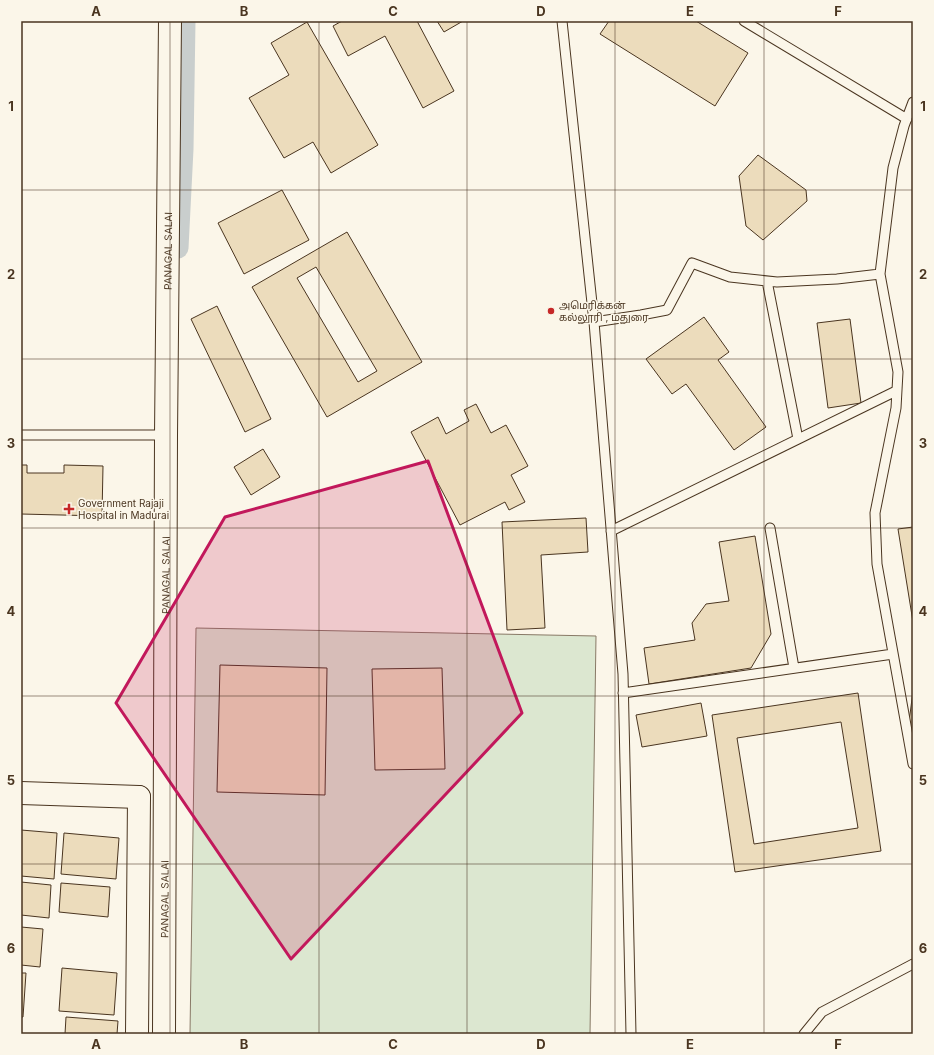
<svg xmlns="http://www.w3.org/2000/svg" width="934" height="1055" font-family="Inter,'Noto Sans Tamil',sans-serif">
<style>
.green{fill:#dce7d0;stroke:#887966}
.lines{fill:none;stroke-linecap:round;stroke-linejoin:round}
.canal{stroke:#c9cecd;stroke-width:21}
.building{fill:#ecdcbc;stroke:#4a3520;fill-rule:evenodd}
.lane-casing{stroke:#4a3520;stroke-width:11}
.secondary-casing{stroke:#4a3520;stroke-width:24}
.primary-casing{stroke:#4a3520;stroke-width:24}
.lane{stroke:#fbf6e9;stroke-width:9}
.secondary{stroke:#fbf6e9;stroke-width:22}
.primary{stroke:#fbf6e9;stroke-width:22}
.marked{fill:#c2185b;fill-opacity:0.2;stroke:#c2185b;stroke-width:3;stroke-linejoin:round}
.grid{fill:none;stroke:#4a3520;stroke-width:1;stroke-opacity:0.55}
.poi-dot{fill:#c62828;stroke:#fbf6e9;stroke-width:1.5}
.labels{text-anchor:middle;stroke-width:3;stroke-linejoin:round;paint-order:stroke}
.street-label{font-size:10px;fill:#4a3520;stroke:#fbf6e9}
.poi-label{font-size:10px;fill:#4a3520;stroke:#fbf6e9;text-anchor:start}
.neatline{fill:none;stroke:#4a3520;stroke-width:1.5}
.grid-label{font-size:13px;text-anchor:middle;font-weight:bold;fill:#4a3520}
</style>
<rect width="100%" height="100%" fill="#fbf6e9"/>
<!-- green -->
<path class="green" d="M196,628L596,636L590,1034H190Z"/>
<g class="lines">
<!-- canal -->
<path class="canal" d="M178,248L183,149L185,21"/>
</g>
<!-- building -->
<path class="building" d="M342,21H417L454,91L423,108L385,36L348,56L333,26Z
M437,21H463L444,32Z
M609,21H696L748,53L715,106L600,34Z
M307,22L378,145L331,173L313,142L284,158L249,98L289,75L271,43Z
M758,155L806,190L807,201L763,240L746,226L739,176Z
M282,190L309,240L244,274L218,223Z
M347,232L422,362L327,417L252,287ZM316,267L377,371L358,382L297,278Z
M217,306L271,419L245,432L191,319Z
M704,317L729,352L718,360L766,427L734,450L686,384L672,394L646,359Z
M850,319L861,403L828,408L817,323Z
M476,404L491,433L506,425L528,466L511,475L525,502L509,510L505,502L460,525L411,432L438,417L446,434L469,421L464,410Z
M263,449L280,477L251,495L234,467Z
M21,465H27V473H64V465L103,466L102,516L21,514Z
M586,518L588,552L541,555L545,628L507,630L502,522Z
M913,527V622L898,529Z
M755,536L771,634L751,668L649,684L644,648L695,640L692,623L706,604L729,601L719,542Z
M220,665L327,668L325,795L217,792Z
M442,668L445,769L375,770L372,669Z
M913,691V731L908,730Z
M858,693L881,851L735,872L712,715ZM841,722L858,828L754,844L737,738Z
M701,703L707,736L642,747L636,715Z
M21,830L57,833L54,879L21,876Z
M64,833L119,838L116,879L61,874Z
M21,882L51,885L49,918L21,915Z
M61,883L110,887L108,917L59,912Z
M21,927L43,929L40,967L21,965Z
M62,968L117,973L114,1015L59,1011Z
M21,973H26L23,1017H21Z
M66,1017L118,1021L117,1034H65Z"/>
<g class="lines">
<!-- lane casing -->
<g class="lane-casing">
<path id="lane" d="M562,21L594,322L623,674L631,1034
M744,21L907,119
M913,102L904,126L893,168L880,274L898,372L896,408L875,513L877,564L913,764
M767,281L798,439
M594,322L641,315L667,310L692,263L730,277L777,282L837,279L880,274
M21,435H166
M770,528L794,668
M611,531L896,391
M623,693L893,654
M804,1034L822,1012L913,964"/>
</g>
<!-- secondary casing -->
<g class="secondary-casing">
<path id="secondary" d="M21,793L139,797"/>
</g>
<!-- primary casing -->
<g class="primary-casing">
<g id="primary">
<path d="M137,1034L139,797"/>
<path id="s1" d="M164,1034L166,435L170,21"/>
</g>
</g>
<!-- lane -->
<use href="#lane" class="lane"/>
<!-- secondary -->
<use href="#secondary" class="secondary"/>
<!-- primary -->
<use href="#primary" class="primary"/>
</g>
<!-- marked area -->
<path class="marked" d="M428,461L522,713L291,959L116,703L225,517Z"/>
<!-- grid -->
<path class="grid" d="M170,21V1034M319,21V1034M467,21V1034M615,21V1034M764,21V1034M21,190H913M21,359H913M21,528H913M21,696H913M21,864H913"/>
<!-- markers -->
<g class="poi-dot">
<circle cx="551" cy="311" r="4"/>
<path d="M67 503h4v4h4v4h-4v4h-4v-4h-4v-4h4z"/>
</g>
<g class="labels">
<!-- street labels -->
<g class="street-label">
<text dy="4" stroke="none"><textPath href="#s1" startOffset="783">PANAGAL SALAI</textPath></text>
<text dy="4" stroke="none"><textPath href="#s1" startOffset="459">PANAGAL SALAI</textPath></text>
<text dy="4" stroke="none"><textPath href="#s1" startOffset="135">PANAGAL SALAI</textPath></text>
</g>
<!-- poi labels -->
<g class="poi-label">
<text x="559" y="309">அமெரிக்கன்<tspan x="559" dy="12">கல்லூரி , மதுரை</tspan></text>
<text x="78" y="507">Government Rajaji<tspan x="78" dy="12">Hospital in Madurai</tspan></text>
</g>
</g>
<!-- border -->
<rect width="934" height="1055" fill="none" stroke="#fbf6e9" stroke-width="44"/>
<rect x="22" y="22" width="890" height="1011" class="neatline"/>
<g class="grid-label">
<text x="96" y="16">A</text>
<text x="244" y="16">B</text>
<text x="393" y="16">C</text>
<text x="541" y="16">D</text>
<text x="690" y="16">E</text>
<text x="838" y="16">F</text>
<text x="11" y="111">1</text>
<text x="923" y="111">1</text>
<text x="11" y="279">2</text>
<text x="923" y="279">2</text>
<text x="11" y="448">3</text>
<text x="923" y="448">3</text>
<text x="11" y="616">4</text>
<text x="923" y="616">4</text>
<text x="11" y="785">5</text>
<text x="923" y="785">5</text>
<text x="11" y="953">6</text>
<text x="923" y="953">6</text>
<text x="96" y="1049">A</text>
<text x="244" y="1049">B</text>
<text x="393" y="1049">C</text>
<text x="541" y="1049">D</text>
<text x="690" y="1049">E</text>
<text x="838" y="1049">F</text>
</g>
</svg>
